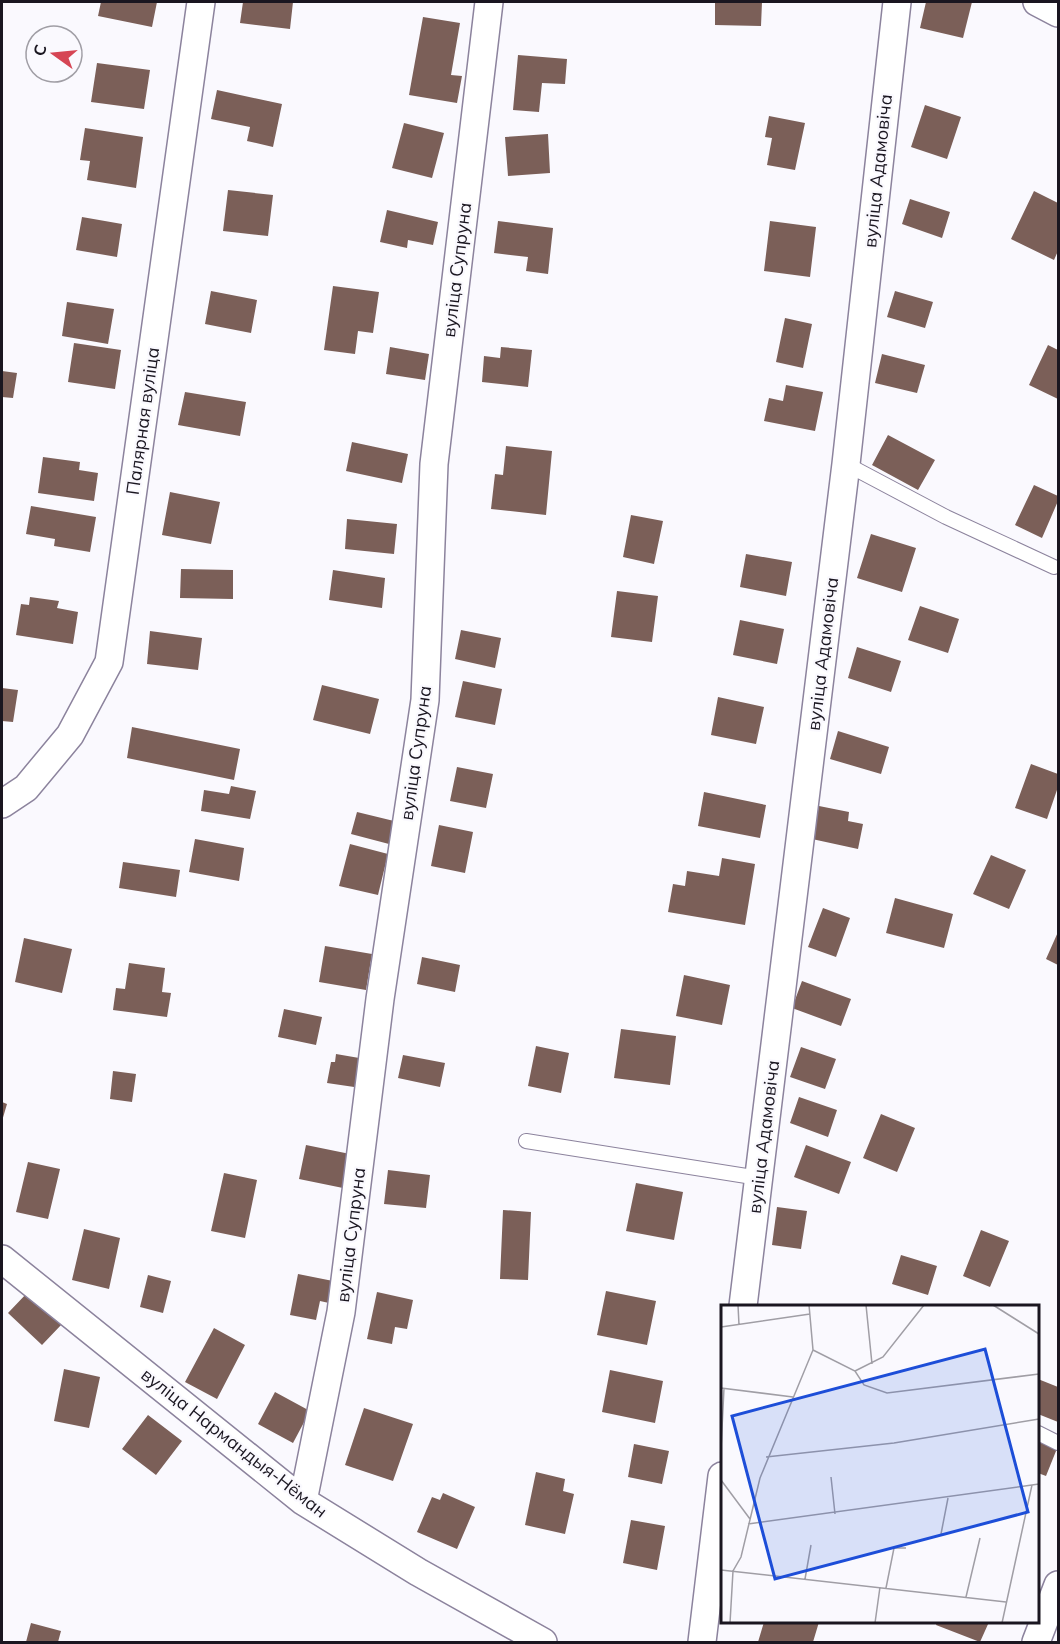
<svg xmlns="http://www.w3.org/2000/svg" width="1060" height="1644" font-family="Mulish,sans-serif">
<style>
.building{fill:#7b5f58}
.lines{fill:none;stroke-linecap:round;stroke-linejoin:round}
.service-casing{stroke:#8c839d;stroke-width:16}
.minor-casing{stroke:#8c839d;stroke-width:30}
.service{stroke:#fff;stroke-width:14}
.minor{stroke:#fff;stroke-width:27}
.labels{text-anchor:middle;stroke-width:4.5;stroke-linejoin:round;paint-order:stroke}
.street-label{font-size:18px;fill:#1a1620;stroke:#faf9fe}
.inset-road{fill:none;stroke:#a09ea5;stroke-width:1.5}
.view{fill:#1d4ed8;fill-opacity:0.15;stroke:#1d4ed8;stroke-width:3}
.inset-edge{fill:none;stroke:#1a1620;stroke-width:3}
</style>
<rect width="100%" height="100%" fill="#faf9fe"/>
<!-- building -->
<path class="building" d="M101,2H157L152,27L98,16Z
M243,2H293L290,29L240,23Z
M715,2H762L761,26L715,25Z
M926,2H972L963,38L920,28Z
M423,17L460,23L451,75L462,76L457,103L409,95Z
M518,55L567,59L565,84L542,83L539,112L513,110Z
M97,63L150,70L144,109L91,102Z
M217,90L282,104L273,147L247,141L250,127L211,119Z
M925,105L961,117L947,159L911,147Z
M769,116L805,123L795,170L767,165L772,138L765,137Z
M404,123L444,133L432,178L392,168Z
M85,128L143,137L136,188L87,180L90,161L80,160Z
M548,134L550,173L508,176L505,137Z
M228,190L273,195L268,236L223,231Z
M1034,191L1058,203V251L1054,260L1011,239Z
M910,199L950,212L942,238L902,224Z
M387,210L438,222L433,245L408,240L407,248L380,242Z
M82,217L122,224L117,257L76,250Z
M498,221L553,228L548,274L526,271L528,257L494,253Z
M770,221L816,227L810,277L764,271Z
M333,286L379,292L373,333L358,331L355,354L324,350Z
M211,291L257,300L251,333L205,324Z
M895,291L933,302L925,328L887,317Z
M67,302L114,309L108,344L62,336Z
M785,318L812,324L803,368L776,362Z
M74,343L121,350L115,389L68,382Z
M1048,345L1058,350V399L1029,385Z
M390,347L429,354L425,380L386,374Z
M501,347L532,350L528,387L482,382L484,356L500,358Z
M882,354L925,365L917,393L875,383Z
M2,371L17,373L13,398L2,397Z
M786,385L823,392L815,431L764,421L769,398L783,401Z
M185,392L246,402L240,436L178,425Z
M888,435L935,460L918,490L872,465Z
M352,442L408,454L402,483L346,471Z
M506,446L552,451L546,515L491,509L495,474L503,475Z
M43,457L80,462L79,470L98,473L94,501L38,493Z
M1034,485L1058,496V501L1042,538L1015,525Z
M170,492L220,502L211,544L162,535Z
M31,506L96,517L90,552L54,546L55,539L26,534Z
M631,515L663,521L654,564L623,557Z
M347,519L397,524L394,554L345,549Z
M871,534L916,548L902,592L857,578Z
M746,554L792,562L786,596L740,587Z
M181,569L233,570V599L180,598Z
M333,570L385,578L382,608L329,600Z
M617,591L658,596L652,642L611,637Z
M30,597L59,601L57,608L78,612L73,644L16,635L21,604L29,605Z
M920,606L959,619L948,653L908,640Z
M740,620L784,629L777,664L733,655Z
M461,630L501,638L495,668L455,659Z
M150,631L202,638L198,670L147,664Z
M857,647L901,661L891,692L848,678Z
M463,681L502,689L495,725L455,717Z
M322,685L379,699L370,734L313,720Z
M2,688L18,690L13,722L2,721Z
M718,697L764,707L756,744L711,735Z
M132,727L240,749L234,780L127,758Z
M838,731L889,747L881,774L830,759Z
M1031,764L1058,774V787L1047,819L1015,808Z
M457,767L493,774L486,808L450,801Z
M231,786L256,791L250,819L201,811L204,790L229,794Z
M704,792L766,805L760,838L698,826Z
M819,806L849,812L848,821L863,824L858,849L812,839Z
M357,812L394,821L389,844L351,834Z
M439,825L473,832L465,873L431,866Z
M195,839L244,848L239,881L189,872Z
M350,844L388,854L378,895L339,886Z
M991,855L1026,870L1009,909L973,894Z
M722,858L755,864L745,925L668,912L673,884L685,886L687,871L719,876Z
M123,862L180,870L176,897L119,888Z
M895,898L953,914L944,948L886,933Z
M823,908L850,918L836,957L808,947Z
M1058,932V965L1046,959Z
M24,938L72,949L62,993L15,982Z
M325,946L372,954L366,990L319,982Z
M422,957L460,965L455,992L417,984Z
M129,963L165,968L162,992L171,993L167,1017L113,1010L116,988L125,989Z
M684,975L730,985L722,1025L676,1016Z
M802,981L851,999L841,1026L792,1008Z
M284,1009L322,1017L316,1045L278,1037Z
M621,1029L676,1036L670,1085L614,1078Z
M536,1046L569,1053L561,1093L528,1086Z
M801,1047L836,1059L825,1089L790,1077Z
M336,1054L365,1059L361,1088L327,1083L331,1062H335Z
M403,1055L445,1063L440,1087L398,1078Z
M113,1071L136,1074L132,1102L110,1099Z
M799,1097L837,1110L828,1137L790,1123Z
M2,1102L7,1104L2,1121Z
M881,1114L915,1128L897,1172L863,1158Z
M306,1145L350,1154L343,1188L299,1179Z
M806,1145L851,1162L839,1194L794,1177Z
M28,1162L60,1169L48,1219L16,1212Z
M388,1170L430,1175L426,1208L384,1204Z
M224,1173L257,1180L245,1238L211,1231Z
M636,1183L683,1192L674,1240L626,1231Z
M777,1207L807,1211L801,1249L772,1245Z
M503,1210L531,1212L528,1280L500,1279Z
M84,1229L120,1238L109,1289L72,1280Z
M981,1230L1009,1241L990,1287L963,1276Z
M901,1255L937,1266L928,1295L892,1284Z
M298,1274L333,1281L329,1303L320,1301L316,1320L290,1315Z
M148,1275L171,1281L163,1313L140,1307Z
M606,1291L656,1301L647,1345L597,1335Z
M28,1292L62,1324L42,1345L8,1313Z
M377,1292L413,1300L407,1329L395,1327L392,1344L367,1339Z
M214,1328L245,1345L217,1399L185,1382Z
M64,1369L100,1377L89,1428L54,1421Z
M610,1370L663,1381L655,1423L602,1412Z
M1038,1379L1058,1387V1422L1038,1414Z
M275,1392L310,1411L293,1443L258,1424Z
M364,1408L413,1424L393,1481L345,1465Z
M148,1415L182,1441L156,1475L122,1449Z
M1038,1437L1058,1446L1046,1476L1038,1473Z
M634,1444L669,1451L662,1484L628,1477Z
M536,1472L565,1479L563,1491L574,1494L565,1534L525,1525Z
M443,1493L475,1507L457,1549L417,1532L432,1497L440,1500Z
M631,1520L665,1526L657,1570L623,1563Z
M764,1622H819L813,1642H758Z
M937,1622H989L980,1642L936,1625Z
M31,1623L61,1631L58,1642H26Z"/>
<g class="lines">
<!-- service casing -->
<g class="service-casing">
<path id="service" d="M846,464L946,517L1054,567
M526,1141L759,1178
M1038,1433L1058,1443"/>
</g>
<!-- minor casing -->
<g class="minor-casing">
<path id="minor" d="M1037,2L1058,13
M2,804L26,788L70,735L109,662L201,2
M2,1259L303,1501L418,1572L543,1642
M743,1306L846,464L897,2
M303,1501L341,1312L380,999L425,700L434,464L489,2
M702,1642L722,1476
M1036,1642L1058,1585"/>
</g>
<!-- service -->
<use href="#service" class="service"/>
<!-- minor -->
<use href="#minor" class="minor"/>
</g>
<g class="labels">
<!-- street labels -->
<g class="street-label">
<text transform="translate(878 171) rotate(-84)" y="6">вуліца Адамовіча</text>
<text transform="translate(457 270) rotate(-83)" y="6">вуліца Супруна</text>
<text transform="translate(143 421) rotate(-82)" y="6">Палярная вуліца</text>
<text transform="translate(823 654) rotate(-83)" y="6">вуліца Адамовіча</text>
<text transform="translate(416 753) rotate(-82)" y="6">вуліца Супруна</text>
<text transform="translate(764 1137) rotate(-83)" y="6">вуліца Адамовіча</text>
<text transform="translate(351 1235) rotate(-83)" y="6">вуліца Супруна</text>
<text transform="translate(234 1443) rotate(38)" y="6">вуліца Нармандыя-Нёман</text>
</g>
</g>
<!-- overview -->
<g transform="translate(721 1305)">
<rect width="318" height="318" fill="#faf9fe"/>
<path class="inset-road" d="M17,0L18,20M145,0L151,59M272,0L318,29M0,22L89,9M92,45L134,66L143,80L166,88L318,69M134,66L162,52L203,0M0,83L72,92M0,144L3,83M45,152L173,138L318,114M110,172L114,209M0,175L29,214M27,219L318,179M220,229L227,193M0,265L285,297M84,274L90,240M165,283L173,243H185M245,292L259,233M9,318L12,266L20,252L39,173L92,45L88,0M154,318L159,282M281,318L311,180"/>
<path class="view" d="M264,44L307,207L54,274L11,111Z"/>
<rect width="318" height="318" class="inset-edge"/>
</g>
<!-- border -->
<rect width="1060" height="1644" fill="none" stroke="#1a1620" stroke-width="6"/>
<!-- north arrow -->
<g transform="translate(54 54) rotate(285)"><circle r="28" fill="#faf9fe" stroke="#a09ea5" stroke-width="1.5"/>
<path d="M0-4.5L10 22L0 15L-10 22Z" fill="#d64554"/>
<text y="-9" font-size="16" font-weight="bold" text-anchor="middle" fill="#1a1620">С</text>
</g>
</svg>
